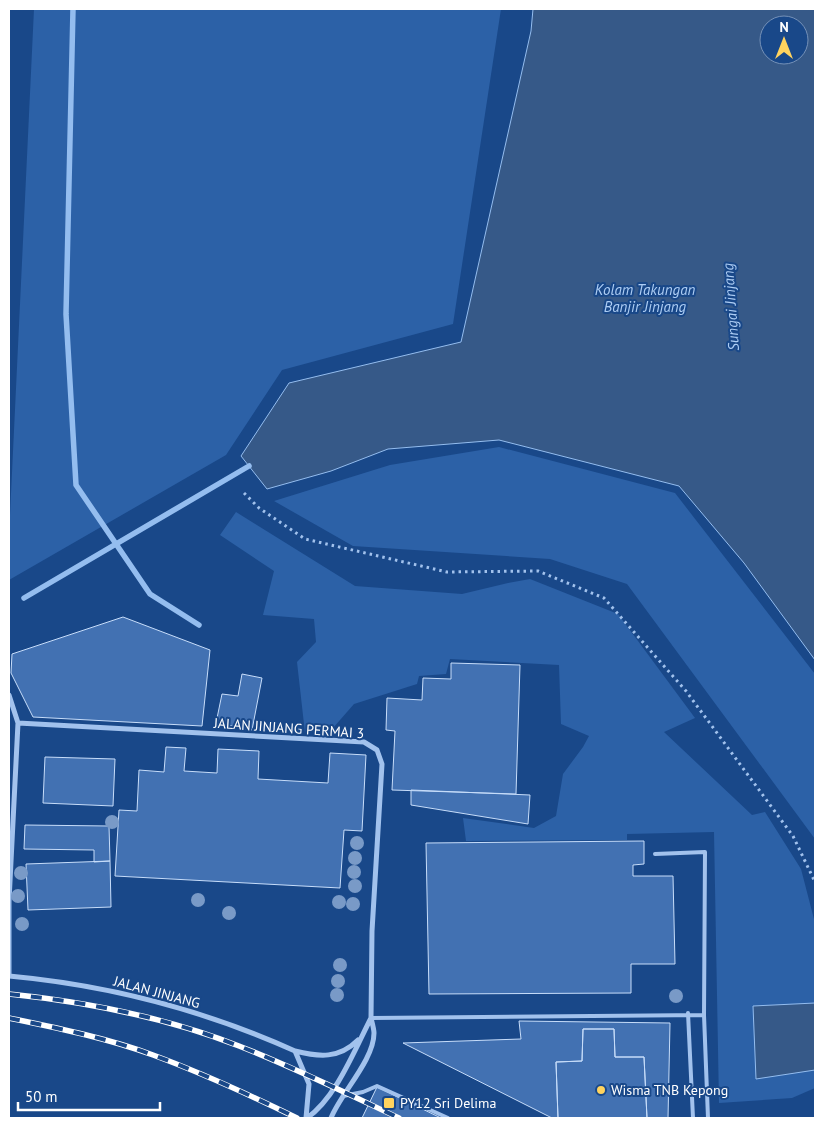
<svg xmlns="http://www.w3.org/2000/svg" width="824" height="1127" font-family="'PT Sans',sans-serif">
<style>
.green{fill:#2c61a7}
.water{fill:#365988;stroke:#94bdef;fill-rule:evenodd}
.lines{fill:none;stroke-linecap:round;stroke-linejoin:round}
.stream{stroke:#94bdef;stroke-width:5.5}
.building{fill:#4271b2;stroke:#c7ddfa}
.path{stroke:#a2c2ed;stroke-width:3;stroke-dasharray:2.5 4;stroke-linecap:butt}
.service{stroke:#a2c2ed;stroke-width:4}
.minor{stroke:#a2c2ed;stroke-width:5}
.rail-casing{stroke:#fff;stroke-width:5.5}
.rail{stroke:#194889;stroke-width:4;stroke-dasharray:11;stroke-linecap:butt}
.tree{fill:#799ac7}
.poi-dot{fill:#ffd35e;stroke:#194889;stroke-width:2}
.labels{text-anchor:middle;stroke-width:4;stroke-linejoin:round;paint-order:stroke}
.street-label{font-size:14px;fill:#fff;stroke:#194889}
.poi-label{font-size:14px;fill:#fff;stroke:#194889;text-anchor:start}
.water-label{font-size:15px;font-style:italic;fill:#adcdf4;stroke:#194889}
</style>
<rect width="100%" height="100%" fill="#194889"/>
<!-- green -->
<path class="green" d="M34,9H501L453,324L282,370L226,455L9,580V536Z
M499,447L675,493L815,674V839L627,584L550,559L353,546L274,501L390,465Z
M236,512L355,586L462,594L508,583L530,579L618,614L695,718L664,732L752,815L765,812L801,869L815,923V1088L792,1098L719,1103L714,832L627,834V840L466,841L463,818L534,828L556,816L563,774L583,747L589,736L561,724L559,665L450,659L446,674L419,676L417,684L354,704L333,728L305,733L297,662L316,642L314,619L263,615L274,571L220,535Z"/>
<!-- water -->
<path class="water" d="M533,9H815V660L744,563L679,486L499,440L388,449L331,471L267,489L241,456L289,383L461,342L531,31ZM769,25H799V55H769Z
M815,1003V1070L756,1079L753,1006Z"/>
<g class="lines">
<!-- stream -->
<path class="stream" d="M73,9L66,314L76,485L150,594L199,625
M24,598L249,466"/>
</g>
<!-- building -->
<path class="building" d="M123,617L210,650L202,726L33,717L11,673L12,654Z
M451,663L520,665L516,794L392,790L395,731L386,730L387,698L422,700L423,678L451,679Z
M242,674L262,678L252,730L216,723L222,694L238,696Z
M166,747L186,748L184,771L217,773L218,749L259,751L258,779L328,783L330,753L366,755L362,831L344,830L340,888L115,876L119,810L137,811L139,770L164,772Z
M45,757L115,759L113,806L43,803Z
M411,790L530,795L528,824L411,805Z
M25,825L109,826L110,861L94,862V850L24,849Z
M644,841V864L633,865V876H673L675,964H631V993L429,994L426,843Z
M110,861L111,907L28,910L26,864Z
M519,1021L670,1023L668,1118H647L644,1057H615L614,1029H583L582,1061L556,1062L558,1118H552L403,1043L521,1039Z
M583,1029H614L615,1057H644L647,1118H558L556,1062L582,1061Z
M377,1087L441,1118H362Z"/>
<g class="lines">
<!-- path -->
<path class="path" d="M244,493L259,508L305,539L447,572L538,571L604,598L686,691L793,836L815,882"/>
<!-- service -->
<path class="service" d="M655,854L705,852L704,1015
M688,1013L693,1118
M371,1018L704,1015L708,1118
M343,1096L363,1092L377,1086L448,1118"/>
<!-- minor -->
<path class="minor" d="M9,695L18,723L9,901V976
M18,723L364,742L377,750L382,764L372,931L371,1018
M9,976C108,985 204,1010 295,1051
M306,1118L309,1084L295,1051C319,1057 339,1059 358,1040
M307,1118C336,1098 355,1049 371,1018C372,1022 374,1029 374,1033C374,1060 341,1093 331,1118"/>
<!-- rail casing -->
<g class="rail-casing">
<path id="rail" d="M9,994C87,1002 165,1017 239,1046C293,1067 346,1093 399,1118
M9,1018C57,1028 107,1038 153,1055C202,1073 250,1095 297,1118"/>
</g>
<!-- rail -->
<use href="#rail" class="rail"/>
</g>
<!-- trees -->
<g class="tree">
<circle cx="112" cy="822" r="7"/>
<circle cx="357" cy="843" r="7"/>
<circle cx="355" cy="858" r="7"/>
<circle cx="354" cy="872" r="7"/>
<circle cx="21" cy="873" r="7"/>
<circle cx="355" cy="886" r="7"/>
<circle cx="18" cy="896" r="7"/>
<circle cx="198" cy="900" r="7"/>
<circle cx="339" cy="902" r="7"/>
<circle cx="353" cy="904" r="7"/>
<circle cx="229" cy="913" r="7"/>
<circle cx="22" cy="924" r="7"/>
<circle cx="340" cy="965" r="7"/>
<circle cx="338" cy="981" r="7"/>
<circle cx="337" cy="995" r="7"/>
<circle cx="676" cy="996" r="7"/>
</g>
<!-- markers -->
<g class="poi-dot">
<circle cx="601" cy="1090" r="5"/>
<rect x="383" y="1097" width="12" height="12" rx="2.5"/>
</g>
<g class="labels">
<!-- street labels -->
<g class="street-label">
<text transform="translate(289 728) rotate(4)" y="5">JALAN JINJANG PERMAI 3</text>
<text transform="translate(157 992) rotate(15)" y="5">JALAN JINJANG</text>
</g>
<!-- poi labels -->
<g class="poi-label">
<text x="611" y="1095">Wisma TNB Kepong</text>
<text x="400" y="1108">PY12 Sri Delima</text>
</g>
<!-- water labels -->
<g class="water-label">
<text x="645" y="295">Kolam Takungan<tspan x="645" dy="17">Banjir Jinjang</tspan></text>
<text transform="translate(731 307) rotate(-94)" y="5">Sungai Jinjang</text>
</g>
</g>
<!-- border -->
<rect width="824" height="1127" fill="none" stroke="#ffffff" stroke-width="20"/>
<!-- north arrow -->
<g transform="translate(784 40)"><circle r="24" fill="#194889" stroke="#7591b8"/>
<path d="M0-4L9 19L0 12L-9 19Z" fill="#ffd35e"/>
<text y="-8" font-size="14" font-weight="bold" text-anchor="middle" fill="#ffffff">N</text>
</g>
<!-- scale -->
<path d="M18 1102v8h142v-8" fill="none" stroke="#ffffff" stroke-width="2.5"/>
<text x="25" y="1102" font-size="15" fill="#ffffff" stroke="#194889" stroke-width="4" paint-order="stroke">50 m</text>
</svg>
